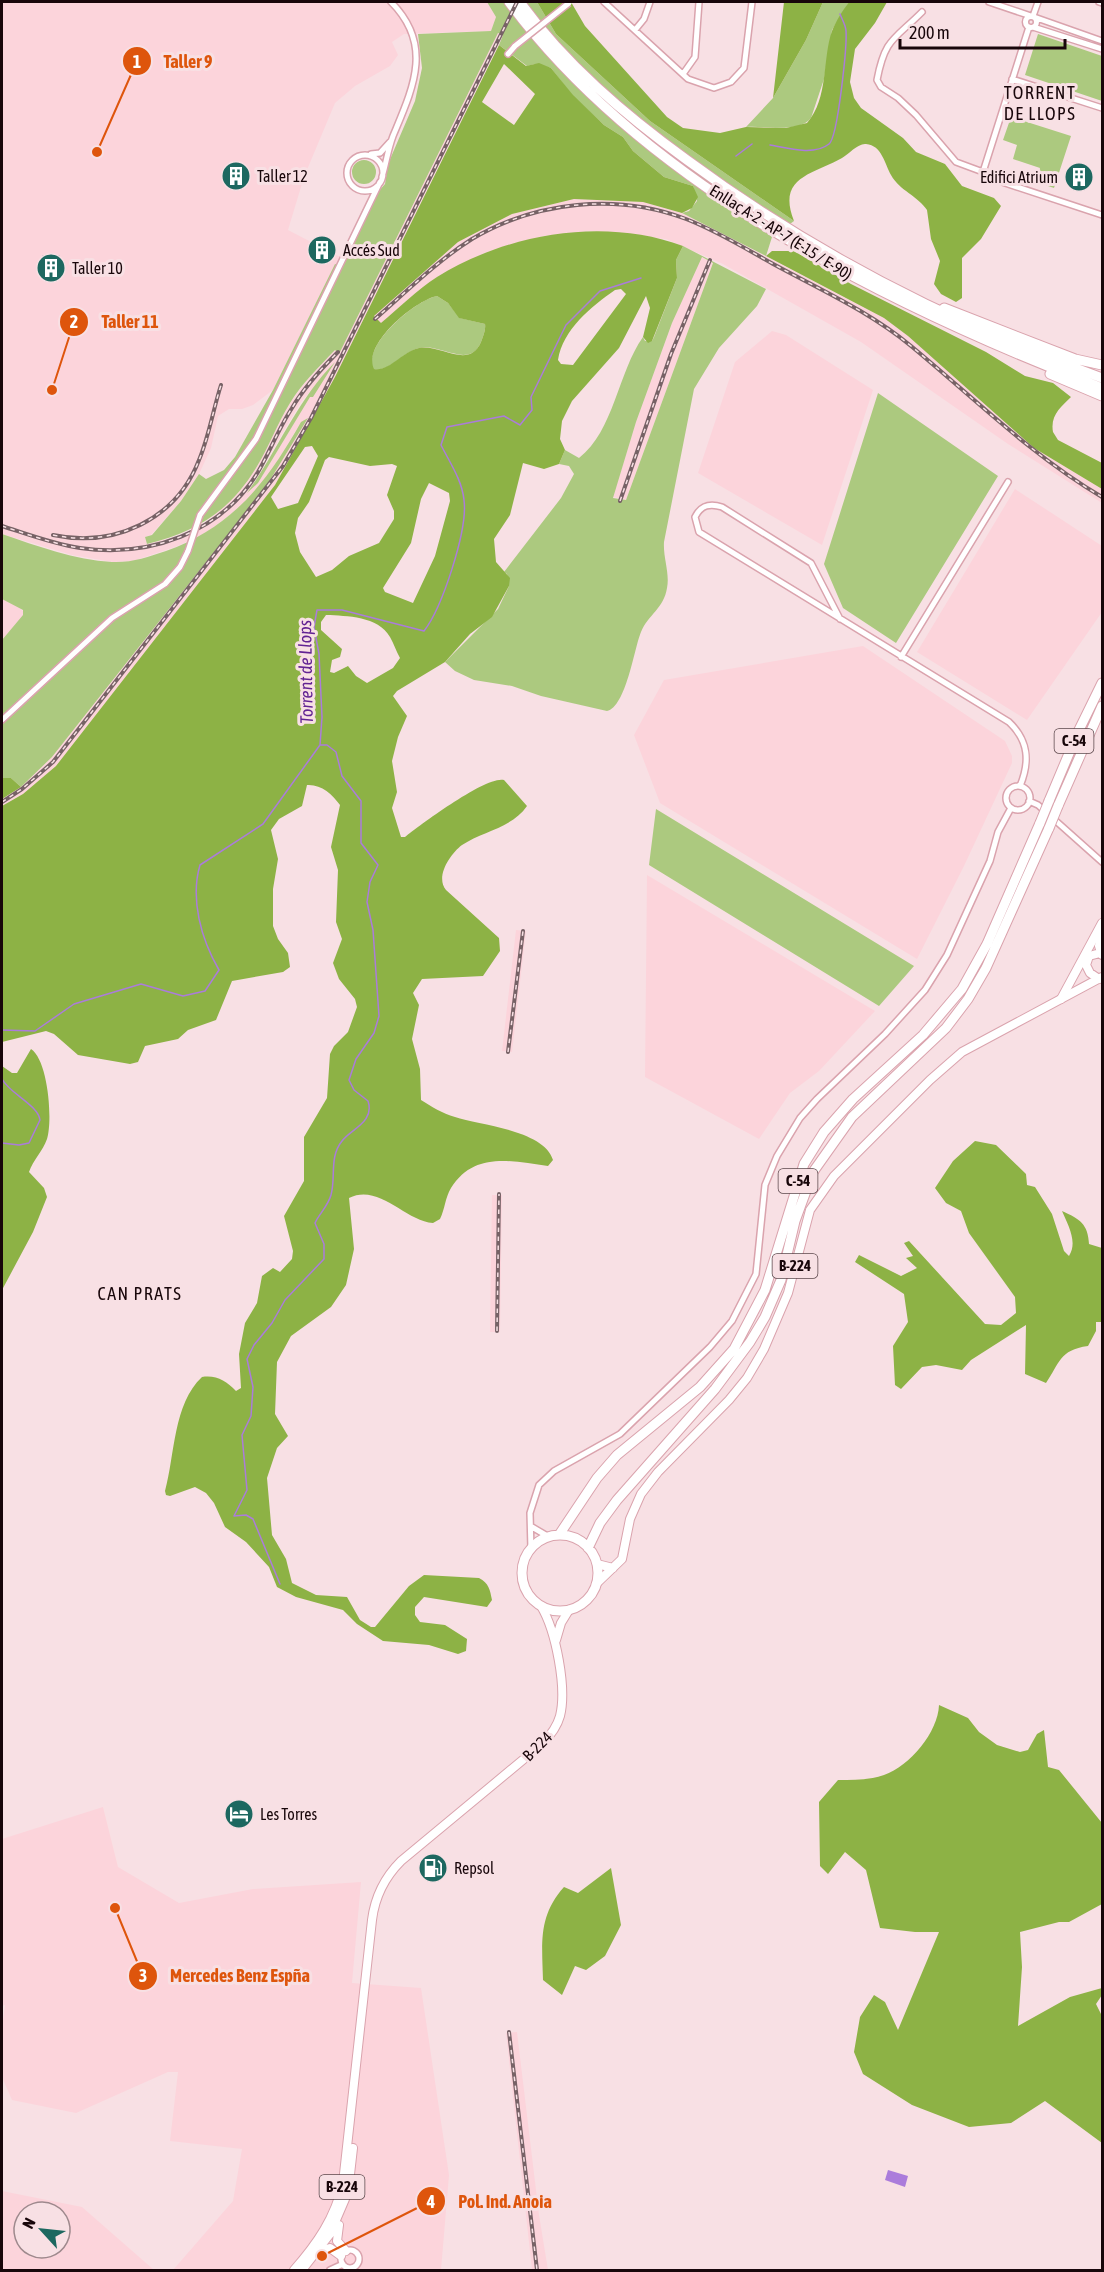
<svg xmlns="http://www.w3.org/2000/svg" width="1104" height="2272" font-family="'Asap Condensed',sans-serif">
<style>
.built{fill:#fcd4db;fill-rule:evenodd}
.green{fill:#acc97f;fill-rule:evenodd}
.forest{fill:#8db245;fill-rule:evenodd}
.water{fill:#ab7cdb}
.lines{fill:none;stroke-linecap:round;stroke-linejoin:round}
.stream{stroke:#ab7cdb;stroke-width:1.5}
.minor-casing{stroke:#daa3ad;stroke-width:8}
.secondary-casing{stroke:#daa3ad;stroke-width:10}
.primary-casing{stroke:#daa3ad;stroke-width:10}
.trunk-casing{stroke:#daa3ad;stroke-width:11}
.motorway-casing{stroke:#daa3ad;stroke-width:11}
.minor{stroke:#fff;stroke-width:5}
.secondary{stroke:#fff;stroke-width:8}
.primary{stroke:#fff;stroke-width:8}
.trunk{stroke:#fff;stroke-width:9}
.motorway{stroke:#fff;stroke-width:9}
.rail-casing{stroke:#776266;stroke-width:4}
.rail{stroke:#f8e0e4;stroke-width:1.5;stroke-dasharray:4.5;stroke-linecap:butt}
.minor-bridge-casing{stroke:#daa3ad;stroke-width:8;stroke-linecap:butt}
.trunk-bridge-casing{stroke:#daa3ad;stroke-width:11;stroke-linecap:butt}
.minor-bridge{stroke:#fff;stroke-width:5}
.trunk-bridge{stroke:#fff;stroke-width:9}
.labels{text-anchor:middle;stroke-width:6;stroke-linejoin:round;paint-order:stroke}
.shield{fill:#f8e0e4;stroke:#5b474b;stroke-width:1.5}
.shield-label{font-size:15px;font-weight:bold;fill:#18060a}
.poi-label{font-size:16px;fill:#18060a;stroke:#f8e0e4;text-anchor:start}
.street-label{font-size:16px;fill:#18060a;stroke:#f8e0e4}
.neighbourhood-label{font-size:18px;letter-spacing:1.5px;fill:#18060a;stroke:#f8e0e4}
.water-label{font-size:18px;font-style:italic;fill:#622393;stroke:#f8e0e4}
.leader{fill:none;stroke:#de550c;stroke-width:2}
.callout-dot{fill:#de550c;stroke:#f8e0e4;stroke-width:2}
.mark-label{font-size:18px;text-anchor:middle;font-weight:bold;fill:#fff}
.callout-label{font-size:18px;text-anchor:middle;font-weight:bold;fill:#de550c;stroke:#f8e0e4;stroke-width:6;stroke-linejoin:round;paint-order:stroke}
</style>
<rect width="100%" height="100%" fill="#f8e0e4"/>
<!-- built -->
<path class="built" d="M2,2H487L496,17L491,31L404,34L392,42L398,55L390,66L355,86L335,103L304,177L288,230L342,258L338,265L335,264L273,390L253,405L242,409H229L218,416L211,448L199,474L181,501L151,535L145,537L147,544L180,536L208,521L243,487L290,402L307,380L335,350L339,353L498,33L503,35L335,377L275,485L56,766L23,794L2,806V799L21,787L52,757L267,485L301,422L266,480L244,504L205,534L175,547L133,561L113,562L72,555L2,534ZM334,364L310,396L258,483L249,490L301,402Z
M574,199L643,202L682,213L884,318L908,336L1034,448L1102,489V503L1008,444L861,342L723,264L666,239L590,231L543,236L484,253L437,277L381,324L373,316L458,242L512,214Z
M701,257L713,263L626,500L613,497L636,422L672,323Z
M772,331L786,335L873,390L822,545L698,473L735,362Z
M1015,489L1102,546V612L1027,720L917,652Z
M2,599L15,604L23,611V616L2,640Z
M863,646L1005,741L1012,756V763L964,866L917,959L660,803L634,735L664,680Z
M647,875L875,1011L819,1071L790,1093L759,1139L645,1077Z
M516,930L526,931L512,1052L502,1051Z
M492,1195H502L500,1332H490Z
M103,1807L118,1867L179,1903L253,1889L361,1882L352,1983L421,1988L449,2175L441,2270H173L233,2201L242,2149L170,2141L178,2072H168L76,2113L12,2100L2,2077V2028L5,2005L2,2006V1839Z
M517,2032L539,2215L548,2270H532L506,2033Z
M2,2191L82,2207L154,2270H2ZM24,2212H60V2248H24Z"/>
<!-- green -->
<path class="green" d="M487,2H537L556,34L650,121L794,221L772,237L766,256L682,213L689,211L697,201L693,186L664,177L633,151L623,137L604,125L573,96L551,68L535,64L527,66L499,45L503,35L498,33L339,354L335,350C319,367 302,383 290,403C277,424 269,447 256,468C229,512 196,532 147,544L145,537L152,535L181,501L199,474L206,479L224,470L235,457L273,390L335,264L338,265L363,209L385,184L388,164L415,101L422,68L418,34L491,31L496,17Z
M823,2H849L832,30L824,79L811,118C798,134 764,125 746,127L773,98L806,40Z
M1038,34L1102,56V101L1025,75Z
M1011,117L1071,136L1054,188L1036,182L1040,168L1013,159L1017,145L1003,140Z
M352 172a12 12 0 1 1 24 0a12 12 0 1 1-24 0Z
M683,246L766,289L757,306L719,348L694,389L664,542C663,558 670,573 667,588C664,608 648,615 641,632C634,649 626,707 607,711L541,696L512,686L474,680L455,671L445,662L498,609L509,586L507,574L504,572L561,498L574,474L569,466L559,464L565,450L579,458C614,431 618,372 643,337L645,341H652L654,337L677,278L676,260ZM702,257L713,263L626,500L613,498L636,422L672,323Z
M437,296L448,303L460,318L485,324C486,330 483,336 481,342C469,370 441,343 419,348C404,351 389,373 373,369C363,344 416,300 437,296Z
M335,362L313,397H310L258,483L247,493C278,450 297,400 335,362Z
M878,393L998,476L896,643L843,608L824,564Z
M308,418L267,485L52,757L21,787L11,778H2V640L23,615V610L2,599V534C37,546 75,560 112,562C131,563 148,557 166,551C233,527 267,482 301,422Z
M656,809L914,966L879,1006L649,865Z"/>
<!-- forest -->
<path class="forest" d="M537,2H571L585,26L667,117L683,128L720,133L746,127L786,128L807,123C829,98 822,59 832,31C836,21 843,10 849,2H887L875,23L855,49L850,82L854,98L861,108L903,138L916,152L945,164L962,186L994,198L1001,206L981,239L962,258V298L956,302L941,294L934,284L940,261L931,239L927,210C918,196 900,191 891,175C885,165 882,145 866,144C858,143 849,154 842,158C815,174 776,176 794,221L650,121L556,34Z
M784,2H823L806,40L773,98Z
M499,45L526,66L539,63L551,68L573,95L604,125L623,137L633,151L664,177L693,186L698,197L692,208L682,213L643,202L574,199L512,214L458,242L374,316L381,323C399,308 417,290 437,277C508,233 604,217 683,246L676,260L677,278L652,341L648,343L643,337L650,308L646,296L619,348L572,401L562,421L560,439L565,450L559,464L544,469L523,463L510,515L494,539L496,562L510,578L509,586L492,617L470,634L445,662L397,691L393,696L407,716L398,737L392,761L397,792L392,808L401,837H405C420,825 487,775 504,780L527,806C512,828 483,831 462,845C450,854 435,877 446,890L499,938L500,951L483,976L422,979L413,993L419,1005L412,1039L420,1069L421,1100C432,1107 442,1113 455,1117C479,1125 544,1130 553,1160L548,1166C512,1161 474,1151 451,1188C445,1198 445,1209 440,1219L433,1223C405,1221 379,1183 349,1198L354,1249L346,1285L331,1307L291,1336L277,1362L275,1414L288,1436L277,1448L267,1478L272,1535L286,1559L292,1583L316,1595L347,1597L360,1620L371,1627H375L409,1586L424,1575L479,1578C489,1583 490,1590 492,1600L487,1607L424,1597L415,1607V1615L420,1622L445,1625L467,1639L466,1651L458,1654L429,1645L383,1641L357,1624L343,1610L296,1597L277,1587L269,1567L246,1542L225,1527L214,1503L206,1493L195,1487L170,1496L166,1495L165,1491C175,1455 173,1404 202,1377C217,1375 226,1381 236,1391L241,1388L239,1354L245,1323L257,1303L262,1276L273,1268L280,1272L292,1259L293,1251L284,1216L304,1181V1137L327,1098L330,1054L334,1046L348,1032L357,1007L355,999L339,979L333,963L342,939L336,922L338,870L331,847L340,805C332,794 321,784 307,785L302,806L279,819L271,830L278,859L273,889V926L278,939L288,953L290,967L283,972L232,981L216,1020L188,1030L178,1039L145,1046L138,1062L130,1064L78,1055L54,1034L46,1031L2,1042V806L23,794L56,766L275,485L335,377ZM504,64L535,94L514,125L482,102ZM621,289L626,294L573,365L561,364L558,360C563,329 591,307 615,290ZM437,296L448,303L459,318L485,324C486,330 483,336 481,342C469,370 441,344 419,348C403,351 389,372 374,369C362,344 416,300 437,296ZM312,446L318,456L298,503L278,509L271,497L305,447ZM329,457L370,466L392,464L397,466L387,495L394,511V519L379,543L349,556L332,570L316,577L300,552L295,533L298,518L309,502L325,460ZM429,483L449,493L450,501L435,556L413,603L385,592L383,588L411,543L421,499ZM326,615C347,616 378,616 390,637C394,644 396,651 400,658L393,668L367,683L356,676L348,666L334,673L330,672L332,660L340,657L342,649L321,630V622Z
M772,251H793L803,256L851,284L986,352L1025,376L1053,383L1071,397C1061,407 1050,415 1053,432L1058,440L1102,463V489L1034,448L908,336L884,318L766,256Z
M2,778H11L21,787L2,799Z
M31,1049C48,1060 53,1120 47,1139C43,1151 33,1160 29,1172L44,1188L47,1197L33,1232L2,1290V1066L12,1073H17Z
M975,1141L996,1145L1026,1174L1027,1185L1035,1187L1052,1214L1064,1251L1069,1256C1078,1242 1068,1225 1062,1211C1080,1219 1088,1224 1089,1244L1102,1248V1322H1096V1331L1088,1346C1059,1350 1060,1363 1046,1383L1025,1374L1026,1325L971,1360L962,1370L936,1365L922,1367L901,1389L895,1385L893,1346L908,1322L904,1294L855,1262L859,1255L901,1276L917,1268L906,1258L913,1256L904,1243L909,1241L985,1324L1001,1325L1016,1313L1015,1297L969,1233L961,1211L946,1203L935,1188L953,1161Z
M939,1705L968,1718L979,1732L997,1745L1020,1752L1028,1750L1037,1734L1044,1730L1048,1767L1059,1770L1102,1823V1904L1069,1922H1059L1020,1932L1022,1967L1018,2026L1070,1997L1102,1988V1995L1096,2004L1102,2016V2143L1045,2101L1011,2123L969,2127L912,2105L863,2074L854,2052L860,2017L874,1995L885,2002L898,2030L939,1932H915L880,1928L866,1870L845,1852L828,1874L820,1866L819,1802L838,1780C854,1780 869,1780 884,1775C910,1766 938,1732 939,1705Z
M611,1868L621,1925L605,1956L586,1970L575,1966L562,1995L543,1980C542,1943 538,1916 564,1887L578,1893Z"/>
<!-- water -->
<path class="water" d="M888,2170L908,2176L905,2187L885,2180Z"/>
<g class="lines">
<!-- stream -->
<path class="stream" d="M770,145C787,148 814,156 829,144C838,137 847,46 846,31C846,26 842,19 840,14
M736,156L752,144
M2,1030L35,1031L74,1004L141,984L183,996L205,991L219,970C201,939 190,899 200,865L263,824L320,745L322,717L319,654L314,627L317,610H342L424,631C442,608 468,530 464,500C462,480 450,463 441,445L447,427L504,416L520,425L532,410L531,397L566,325L600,291L641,278
M2,1079C10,1094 38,1105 40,1120L29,1143L19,1145L2,1143
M280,1584L253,1519L246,1515L234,1516L247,1490L242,1435L251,1416L253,1387L247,1359L254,1345L272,1323L285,1300L324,1259V1244L315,1223C319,1214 328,1206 331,1195C336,1177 329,1157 342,1141C351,1129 375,1122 368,1101L354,1090L349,1080L356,1059L374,1033L379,1016L373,930L367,902L370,882L378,865L361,843V801L342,776L336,752L327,745H320"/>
<!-- minor casing -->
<g class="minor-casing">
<path id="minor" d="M604,2L688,79L714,88L731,82L744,68L752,2
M989,2L1031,16
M1099,2L1102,3
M922,12C894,40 885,38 877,80L881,87L898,98L916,115L956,162L983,172
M1033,16L1038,2
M1025.5 22a5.5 5.5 0 1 1 11 0a5.5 5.5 0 1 1-11 0Z
M1034,17L1102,41
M1029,27L983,172L987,177L1102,215
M1033,27L1102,49
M635,30L644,19L650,2
M508,54L515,46
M683,74L695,57L699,2
M1012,79L1102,108
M371,154L380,153L390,142
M347 173a18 18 0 1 1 36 0a18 18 0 1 1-36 0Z
M382,177C386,164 388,149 393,136C413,88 434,45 391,2
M200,515L256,439L380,182
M840,619L811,563L722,507C710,503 701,505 695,517L699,532L1009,722C1029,741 1030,762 1020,786
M901,657L1008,482
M2,720L112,618L165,584L180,567L188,551
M1006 798a12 12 0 1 1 24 0a12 12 0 1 1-24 0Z
M1029,801L1038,805L1102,862
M532,1527L549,1537
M531,1549L530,1513L539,1485L554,1471L620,1434L710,1347L732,1321L756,1274L765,1185L777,1156L800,1118L817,1099L885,1034L925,990L947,955L990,861L998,832L1011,808
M341 2259a9 9 0 1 1 18 0a9 9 0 1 1-18 0Z
M330,2270L343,2264"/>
</g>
<!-- secondary casing -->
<g class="secondary-casing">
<path id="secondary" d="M1061,999L1102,923"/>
</g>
<!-- primary casing -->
<g class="primary-casing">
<path id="primary" d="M1102,955L1099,946L1102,928
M1099,979L1090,973L1086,965L1089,956L1100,953
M597,1564L613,1568
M596,1584L622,1559L630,1519L641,1494L658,1472L729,1400L747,1378L764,1349L788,1293L810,1210L834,1176L930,1080L962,1052L1102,977
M556,1640L561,1623L569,1610
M349,2183L353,2148
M339,2225L337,2241L346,2251
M318,2252L330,2248L341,2256
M294,2270C317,2244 335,2218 343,2183L372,1920C375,1896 384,1878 401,1861L542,1744C550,1736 557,1727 560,1716C567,1688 556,1631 541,1606
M302,2270L330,2234L345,2199"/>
</g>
<!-- trunk casing -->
<g class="trunk-casing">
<path id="trunk" d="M1049,801L1078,732L1102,683
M1058,806L1102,706
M559,1535L597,1478L617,1455L700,1387L734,1349L765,1290L804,1164L824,1132L853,1099L923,1035L962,989L987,944L1040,823
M522 1573a38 38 0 1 1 76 0a38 38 0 1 1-76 0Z
M588,1548L600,1523L617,1500L715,1389L750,1342L765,1317L781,1280L795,1221L813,1172L852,1117L946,1028L968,999L986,968L1049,828"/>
</g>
<!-- motorway casing -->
<g class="motorway-casing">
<path id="motorway" d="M509,2C646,187 892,307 1102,388
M520,2C565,64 625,115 687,160C814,254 954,325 1102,378
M944,308L1075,359L1102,365
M1050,374L1102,396"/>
</g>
<!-- minor -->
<use href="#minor" class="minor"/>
<!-- secondary -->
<use href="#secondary" class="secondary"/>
<!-- primary -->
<use href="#primary" class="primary"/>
<!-- trunk -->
<use href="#trunk" class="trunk"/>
<!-- motorway -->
<use href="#motorway" class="motorway"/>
<!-- rail casing -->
<g class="rail-casing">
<path id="rail" d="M375,319C406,292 437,261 472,239C536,201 617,193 686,219C717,231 746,249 775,265C821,290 870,312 911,346C974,398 1031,455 1102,497
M620,501L671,354L710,260
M2,526C27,534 53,544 80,548C149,558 221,533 258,472C270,451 279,428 292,408C305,386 321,369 338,352
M53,535C114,548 176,520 199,460C209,436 213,410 221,385
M2,802L22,789L53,762L283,466L311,418L517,2
M508,1052L523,931
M497,1331L499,1194
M509,2032L537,2270"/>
</g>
<!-- rail -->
<use href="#rail" class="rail"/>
<!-- minor-bridge casing -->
<g class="minor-bridge-casing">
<path id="minor-bridge" d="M515,46L569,3
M188,551L200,515"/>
</g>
<!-- trunk-bridge casing -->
<g class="trunk-bridge-casing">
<path id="trunk-bridge" d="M1040,823L1049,801
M1049,828L1058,806"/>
</g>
<!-- minor-bridge -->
<use href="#minor-bridge" class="minor-bridge"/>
<!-- trunk-bridge -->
<use href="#trunk-bridge" class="trunk-bridge"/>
</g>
<!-- icons -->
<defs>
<g id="building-disc" transform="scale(1.5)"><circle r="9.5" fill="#1d6860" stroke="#f8e0e4"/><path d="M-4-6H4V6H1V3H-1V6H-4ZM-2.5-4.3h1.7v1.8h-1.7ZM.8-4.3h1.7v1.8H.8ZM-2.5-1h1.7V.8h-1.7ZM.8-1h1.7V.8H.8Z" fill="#fff"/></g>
<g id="hotel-disc" transform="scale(1.5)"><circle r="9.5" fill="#1d6860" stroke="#f8e0e4"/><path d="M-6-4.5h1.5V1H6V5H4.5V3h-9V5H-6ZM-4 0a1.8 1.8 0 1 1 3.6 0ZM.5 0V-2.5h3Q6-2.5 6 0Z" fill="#fff"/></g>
<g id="fuel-disc" transform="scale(1.5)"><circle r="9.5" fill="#1d6860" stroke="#f8e0e4"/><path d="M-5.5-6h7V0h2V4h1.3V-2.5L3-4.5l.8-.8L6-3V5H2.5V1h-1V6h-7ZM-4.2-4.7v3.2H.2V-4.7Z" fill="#fff"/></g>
</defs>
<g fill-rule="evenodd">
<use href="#building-disc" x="236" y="176"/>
<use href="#building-disc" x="1079" y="177"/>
<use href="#building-disc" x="322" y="250"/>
<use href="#building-disc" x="51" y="268"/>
<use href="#hotel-disc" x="239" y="1814"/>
<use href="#fuel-disc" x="433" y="1868"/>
</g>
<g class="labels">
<!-- shield labels -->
<g class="shield">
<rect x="1054.5" y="729" width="39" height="24" rx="4.5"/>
<rect x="778.5" y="1169" width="39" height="24" rx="4.5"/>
<rect x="772.5" y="1254" width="45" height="24" rx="4.5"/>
<rect x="319.5" y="2175" width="45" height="24" rx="4.5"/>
</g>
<g class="shield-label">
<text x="1074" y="746">C-54</text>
<text x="798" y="1186">C-54</text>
<text x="795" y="1271">B-224</text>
<text x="342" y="2192">B-224</text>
</g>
<!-- poi labels -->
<g class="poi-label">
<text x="257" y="182">Taller 12</text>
<text x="1058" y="183" text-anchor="end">Edifici Atrium</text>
<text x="343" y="256">Accés Sud</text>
<text x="72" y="274">Taller 10</text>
<text x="260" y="1820">Les Torres</text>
<text x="454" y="1874">Repsol</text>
</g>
<!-- street labels -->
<g class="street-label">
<text transform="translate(781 232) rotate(32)" y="6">Enllaç A-2 - AP-7 (E-15 / E-90)</text>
<text transform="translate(537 1746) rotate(-45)" y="6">B-224</text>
</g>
<!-- neighbourhood labels -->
<g class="neighbourhood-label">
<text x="1040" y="99">TORRENT<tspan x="1040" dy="21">DE LLOPS</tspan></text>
<text x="140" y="1300">CAN PRATS</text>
</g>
<!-- water labels -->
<g class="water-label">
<text transform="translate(306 672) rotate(-91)" y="6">Torrent de Llops</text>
</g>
</g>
<!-- callouts -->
<path class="leader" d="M97 152L137 61M52 390L74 322M115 1908L143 1976M322 2256L431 2201"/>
<g class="callout-dot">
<circle cx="97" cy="152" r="6"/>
<circle cx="52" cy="390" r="6"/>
<circle cx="115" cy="1908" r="6"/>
<circle cx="322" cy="2256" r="6"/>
<circle cx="137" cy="61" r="15"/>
<circle cx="74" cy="322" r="15"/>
<circle cx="143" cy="1976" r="15"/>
<circle cx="431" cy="2201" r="15"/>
</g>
<g class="mark-label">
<text x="137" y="68">1</text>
<text x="74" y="328">2</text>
<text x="143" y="1982">3</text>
<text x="431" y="2208">4</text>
</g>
<g class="callout-label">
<text x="188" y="68">Taller 9</text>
<text x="130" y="328">Taller 11</text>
<text x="240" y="1982">Mercedes Benz Espña</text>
<text x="505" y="2208">Pol. Ind. Anoia</text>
</g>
<!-- border -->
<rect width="1104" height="2272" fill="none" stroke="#18060a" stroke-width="6"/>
<!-- north arrow -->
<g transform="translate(42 2230) rotate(297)"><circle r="28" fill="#f8e0e4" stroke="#9e898d" stroke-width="1.5"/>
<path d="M0-4.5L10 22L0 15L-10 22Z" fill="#1d6860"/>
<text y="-9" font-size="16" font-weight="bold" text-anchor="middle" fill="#18060a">N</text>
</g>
<!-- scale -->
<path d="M900 39v9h165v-9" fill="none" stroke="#18060a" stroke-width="3"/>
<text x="909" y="39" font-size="18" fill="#18060a" stroke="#f8e0e4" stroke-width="4.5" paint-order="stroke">200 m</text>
</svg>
